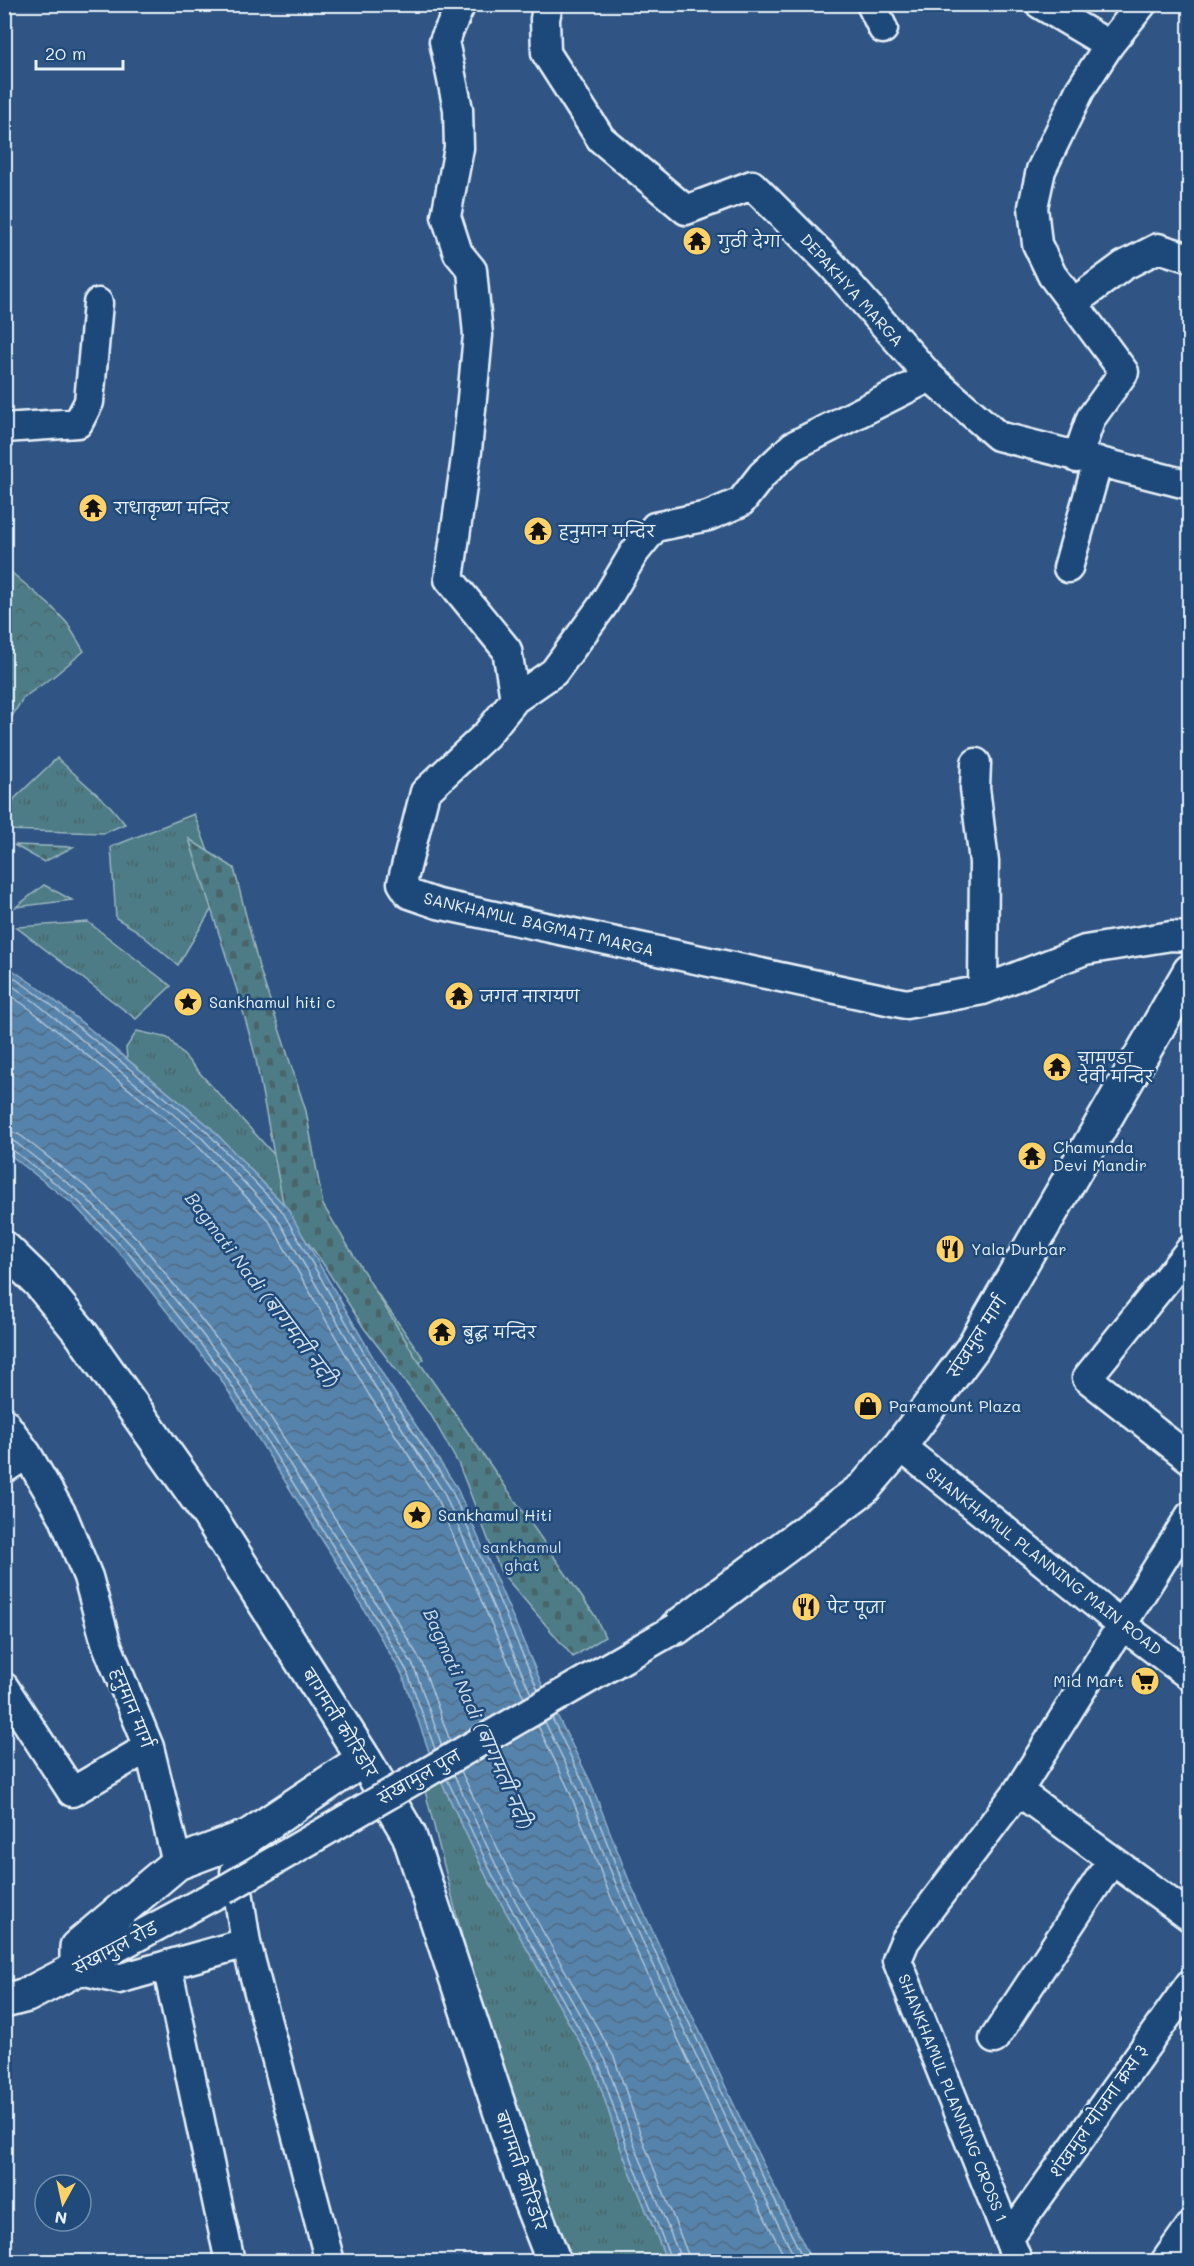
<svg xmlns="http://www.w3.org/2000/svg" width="1194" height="2266" font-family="Mali,'Playpen Sans Deva',sans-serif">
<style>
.grass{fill:url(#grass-tufts);stroke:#9bb6bf;stroke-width:1.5}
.forest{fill:url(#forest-crowns);stroke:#9bb6bf;stroke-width:1.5}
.cemetery{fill:url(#cemetery-stones);stroke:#9bb6bf;stroke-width:1.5}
.water{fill:url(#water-waves);stroke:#91afca;stroke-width:1.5}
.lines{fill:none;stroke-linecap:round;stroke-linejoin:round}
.shore{stroke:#aec5d9;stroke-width:1.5}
.minor-casing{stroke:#e8f1f8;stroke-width:33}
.tertiary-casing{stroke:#e8f1f8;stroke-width:38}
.secondary-casing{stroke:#e8f1f8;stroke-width:38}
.minor{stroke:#1f4a7a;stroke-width:28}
.tertiary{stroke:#1f4a7a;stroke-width:33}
.secondary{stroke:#1f4a7a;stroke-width:33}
.minor-bridge-casing{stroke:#e8f1f8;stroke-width:33;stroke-linecap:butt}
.minor-bridge{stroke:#1f4a7a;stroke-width:28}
.labels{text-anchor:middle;stroke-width:5;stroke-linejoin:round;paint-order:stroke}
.poi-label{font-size:16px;fill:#e8f1f8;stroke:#1f4a7a;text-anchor:start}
.street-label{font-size:16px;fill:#e8f1f8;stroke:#1f4a7a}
.park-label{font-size:16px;fill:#d1dfe7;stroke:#1f4a7a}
.water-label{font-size:18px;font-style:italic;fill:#d2e0ec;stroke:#1f4a7a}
</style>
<defs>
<pattern id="grass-tufts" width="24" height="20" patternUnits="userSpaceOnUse" patternTransform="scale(1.5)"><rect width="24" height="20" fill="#4e7c86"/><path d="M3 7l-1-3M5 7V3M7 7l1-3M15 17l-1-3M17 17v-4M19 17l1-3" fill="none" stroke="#4a656b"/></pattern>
<pattern id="forest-crowns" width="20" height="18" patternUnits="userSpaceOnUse" patternTransform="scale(1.5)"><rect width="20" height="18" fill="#4e7c86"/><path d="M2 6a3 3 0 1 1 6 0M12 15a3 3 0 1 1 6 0" fill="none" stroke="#4a656b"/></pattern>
<pattern id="cemetery-stones" width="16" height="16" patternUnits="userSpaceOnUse" patternTransform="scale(1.5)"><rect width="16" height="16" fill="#4e7c86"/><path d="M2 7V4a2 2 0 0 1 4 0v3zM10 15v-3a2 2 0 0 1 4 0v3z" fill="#4a656b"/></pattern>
<pattern id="water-waves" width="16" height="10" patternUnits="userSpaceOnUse" patternTransform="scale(1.5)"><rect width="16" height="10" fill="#5783ab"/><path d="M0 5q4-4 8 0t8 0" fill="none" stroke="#506b84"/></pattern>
</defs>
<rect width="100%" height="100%" fill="#305585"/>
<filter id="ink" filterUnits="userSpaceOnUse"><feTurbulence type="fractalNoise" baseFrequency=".0167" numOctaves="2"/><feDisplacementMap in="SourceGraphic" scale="12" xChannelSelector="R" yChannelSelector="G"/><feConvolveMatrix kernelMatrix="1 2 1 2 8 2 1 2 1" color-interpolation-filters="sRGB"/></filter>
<g filter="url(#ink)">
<!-- grass -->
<path class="grass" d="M57,758L111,807L125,824L104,833L6,830L14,799Z
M194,814L223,890L178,965L136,930L116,918L111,847Z
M44,885L72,900L16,907Z
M88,922L171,986L136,1019L16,927Z
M137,1031L168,1038L297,1180L424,1359L406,1373L287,1208L209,1126L127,1059L126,1048Z
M434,1766L488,1880L594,2067L621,2149L667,2261H573L493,2058L423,1783Z"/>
<!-- forest -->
<path class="forest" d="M5,567L52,607L67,623L84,651L54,676L23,698L5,728Z"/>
<!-- cemetery -->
<path class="cemetery" d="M189,839L234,868L259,967L306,1111L323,1205L415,1356L595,1616L605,1637L573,1657L501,1572L459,1465L432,1417L364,1328L318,1256L285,1213L255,1055L240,1000Z
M14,845L73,847L44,862Z"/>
<!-- water -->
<path class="water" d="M4,964L43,991L209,1126L287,1208L388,1383L456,1486L543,1687L590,1781L630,1883L744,2126L812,2261H667L621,2149L594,2067L488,1880L434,1766L402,1674L336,1562L220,1378L125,1259L74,1205L5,1151Z"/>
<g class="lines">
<!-- shore -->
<path class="shore" d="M4,971L40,996L205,1130L282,1211L383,1386L451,1489L538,1690
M4,980L35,1002L200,1136L276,1216L377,1390L444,1493L531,1694
M4,991L30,1009L194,1142L269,1221L369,1395L436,1497L524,1698
M4,1130L20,1135L90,1190L142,1244L238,1366L355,1550L422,1663L450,1741
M4,1139L15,1142L83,1195L135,1249L231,1371L347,1555L414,1667L442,1746
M4,1147L10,1148L78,1201L130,1255L225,1375L341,1559L407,1671L435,1749
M552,1718L584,1784L624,1886L739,2128L805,2262
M545,1722L577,1787L618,1889L732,2132L797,2262
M538,1726L569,1790L609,1893L724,2136L787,2262
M461,1771L508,1870L614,2057L643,2141L687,2252L689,2262
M454,1775L500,1874L606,2061L634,2144L679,2254L680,2262
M447,1779L494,1878L599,2064L627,2147L672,2262"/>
<!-- minor casing -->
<g class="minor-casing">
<path id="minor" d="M461,4L444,41L458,109L459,148L446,216L458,253L472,270L478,335L467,451L449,579L507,650L515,699L486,735L425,792L402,883L409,894L438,904L906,1004L983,990L1085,950L1171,936L1190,937
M548,4L545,19L546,53L601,139L686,210L752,185L831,264L930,377L998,436L1190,485
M871,4L883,29
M1040,4L1109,45
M1073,303L1052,275L1037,244L1033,207L1041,170L1080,90L1109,45L1142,4
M4,428L78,423L89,402L98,303
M1077,458L1091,418L1124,372L1073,303L1123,266L1158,248L1190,258
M1068,568L1098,461
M515,699L554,672L603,605L634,553L655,527L708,516L741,502L762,475L793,446L930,377
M976,763L975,788L984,862L983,990
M1190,1250L1087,1378L1190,1459
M4,1422L27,1454L63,1516L88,1577L106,1643L149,1747L177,1863
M900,1446L1122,1625L1190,1676
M4,1469L27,1454
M4,1687L72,1792L149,1747
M1018,1791L1190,1917
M246,1943L235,1872L249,1836
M167,1965L230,2262
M77,1969L118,1979L246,1943L330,2262
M77,1969L224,1890
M994,2039L1112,1860
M1009,2238L1190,1984
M1018,2262L897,1960L905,1941L1018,1791L1190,1516
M1165,2262L1190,2227"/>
</g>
<!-- tertiary casing -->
<g class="tertiary-casing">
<path id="tertiary" d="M676,1628L864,1488L900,1446L972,1349L1190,971"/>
</g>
<!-- secondary casing -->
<g class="secondary-casing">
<path id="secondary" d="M4,1248L40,1283L80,1332L209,1515L364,1759L409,1835L530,2201L554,2262
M4,2001L27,1995L77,1969V1947L177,1863L249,1836L364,1759"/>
</g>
<!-- minor -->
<use href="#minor" class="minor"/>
<!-- tertiary -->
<use href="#tertiary" class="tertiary"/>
<!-- secondary -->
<use href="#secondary" class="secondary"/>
<!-- minor-bridge casing -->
<g class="minor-bridge-casing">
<path id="minor-bridge" d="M224,1890L676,1628"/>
</g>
<!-- minor-bridge -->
<use href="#minor-bridge" class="minor-bridge"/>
</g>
</g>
<!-- icons -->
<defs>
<g id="temple-disc" transform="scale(1.5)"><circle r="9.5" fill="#ffd166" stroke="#1f4a7a"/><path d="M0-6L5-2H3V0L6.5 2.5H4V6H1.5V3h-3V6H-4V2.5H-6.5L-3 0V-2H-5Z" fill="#111"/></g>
<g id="sight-disc" transform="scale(1.5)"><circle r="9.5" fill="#ffd166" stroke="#1f4a7a"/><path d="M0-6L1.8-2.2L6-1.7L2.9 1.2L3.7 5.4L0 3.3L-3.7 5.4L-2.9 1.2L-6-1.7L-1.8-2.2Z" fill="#111"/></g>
<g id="restaurant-disc" transform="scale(1.5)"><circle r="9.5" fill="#ffd166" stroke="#1f4a7a"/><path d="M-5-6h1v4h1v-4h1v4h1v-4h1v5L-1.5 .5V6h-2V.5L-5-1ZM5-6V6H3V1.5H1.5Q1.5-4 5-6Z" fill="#111"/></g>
<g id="shop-disc" transform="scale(1.5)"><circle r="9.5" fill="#ffd166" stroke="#1f4a7a"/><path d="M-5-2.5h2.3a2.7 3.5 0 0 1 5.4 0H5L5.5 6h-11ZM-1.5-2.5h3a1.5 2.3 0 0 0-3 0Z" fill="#111"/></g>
<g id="supermarket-disc" transform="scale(1.5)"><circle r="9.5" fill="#ffd166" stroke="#1f4a7a"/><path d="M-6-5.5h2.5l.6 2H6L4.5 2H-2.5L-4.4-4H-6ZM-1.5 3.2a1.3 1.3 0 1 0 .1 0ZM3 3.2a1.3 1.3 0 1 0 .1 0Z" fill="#111"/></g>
</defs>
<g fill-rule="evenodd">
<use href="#temple-disc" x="697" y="241"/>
<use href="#temple-disc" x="93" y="508"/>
<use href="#temple-disc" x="538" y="531"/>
<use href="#temple-disc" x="459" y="996"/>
<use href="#sight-disc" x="188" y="1002"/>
<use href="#temple-disc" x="1057" y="1067"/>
<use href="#temple-disc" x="1032" y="1156"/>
<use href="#restaurant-disc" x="950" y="1249"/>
<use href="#temple-disc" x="442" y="1332"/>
<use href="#shop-disc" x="868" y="1406"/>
<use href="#sight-disc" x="417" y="1515"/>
<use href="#restaurant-disc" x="806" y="1607"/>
<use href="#supermarket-disc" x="1145" y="1681"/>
</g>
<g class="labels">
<!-- poi labels -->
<g class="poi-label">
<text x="718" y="247">गुठी देगा</text>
<text x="114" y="514">राधाकृष्ण मन्दिर</text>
<text x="559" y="537">हनुमान मन्दिर</text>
<text x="480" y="1002">जगत नारायण</text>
<text x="209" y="1008">Sankhamul hiti c</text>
<text x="1078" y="1064">चामुण्डा<tspan x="1078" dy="18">देवी मन्दिर</tspan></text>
<text x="1053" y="1153">Chamunda<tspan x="1053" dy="18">Devi Mandir</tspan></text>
<text x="971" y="1255">Yala Durbar</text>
<text x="463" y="1338">बुद्ध मन्दिर</text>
<text x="889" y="1412">Paramount Plaza</text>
<text x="438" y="1521">Sankhamul Hiti</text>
<text x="827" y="1613">पेट पूजा</text>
<text x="1124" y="1687" text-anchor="end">Mid Mart</text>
</g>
<!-- street labels -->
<g class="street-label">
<text transform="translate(852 290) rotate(48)" y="6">DEPAKHYA MARGA</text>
<text transform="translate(539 924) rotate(13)" y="6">SANKHAMUL BAGMATI MARGA</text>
<text transform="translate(977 1337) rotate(-57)" y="6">संखमुल मार्ग</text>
<text transform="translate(1044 1561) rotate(38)" y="6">SHANKHAMUL PLANNING MAIN ROAD</text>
<text transform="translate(132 1708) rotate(68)" y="6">हनुमान मार्ग</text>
<text transform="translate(340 1723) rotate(58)" y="6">बागमती कोरिडोर</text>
<text transform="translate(419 1777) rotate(-30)" y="6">संखामुल पुल</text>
<text transform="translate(115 1948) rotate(-28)" y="6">संखामुल रोड</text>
<text transform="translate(953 2098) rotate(68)" y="6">SHANKHAMUL PLANNING CROSS 1</text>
<text transform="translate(1099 2111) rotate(-55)" y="6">शंखमुल योजना क्रस ३</text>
<text transform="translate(521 2171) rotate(71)" y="6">बागमती कोरिडोर</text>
</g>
<!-- park labels -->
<g class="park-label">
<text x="522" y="1553">sankhamul<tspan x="522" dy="18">ghat</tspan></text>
</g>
<!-- water labels -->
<g class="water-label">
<text transform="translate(261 1290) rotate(53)" y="6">Bagmati Nadi (बागमती नदी)</text>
<text transform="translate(477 1719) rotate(66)" y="6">Bagmati Nadi (बागमती नदी)</text>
</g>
</g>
<!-- margin -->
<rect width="1194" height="2266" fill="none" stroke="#1f4a7a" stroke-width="24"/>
<rect x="12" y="12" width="1170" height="2242" fill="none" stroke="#e8f1f8" stroke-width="2" filter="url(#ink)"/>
<!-- north arrow -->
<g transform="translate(63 2203) rotate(188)"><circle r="28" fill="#1f4a7a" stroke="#6f8dac" stroke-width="1.5"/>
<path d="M0-4.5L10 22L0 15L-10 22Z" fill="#ffd166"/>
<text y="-9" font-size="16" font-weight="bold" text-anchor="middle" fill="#e8f1f8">N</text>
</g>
<!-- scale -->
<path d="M36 60v9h87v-9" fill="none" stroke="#e8f1f8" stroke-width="3"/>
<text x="45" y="60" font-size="18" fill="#e8f1f8" stroke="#1f4a7a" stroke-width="4.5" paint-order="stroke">20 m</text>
</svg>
